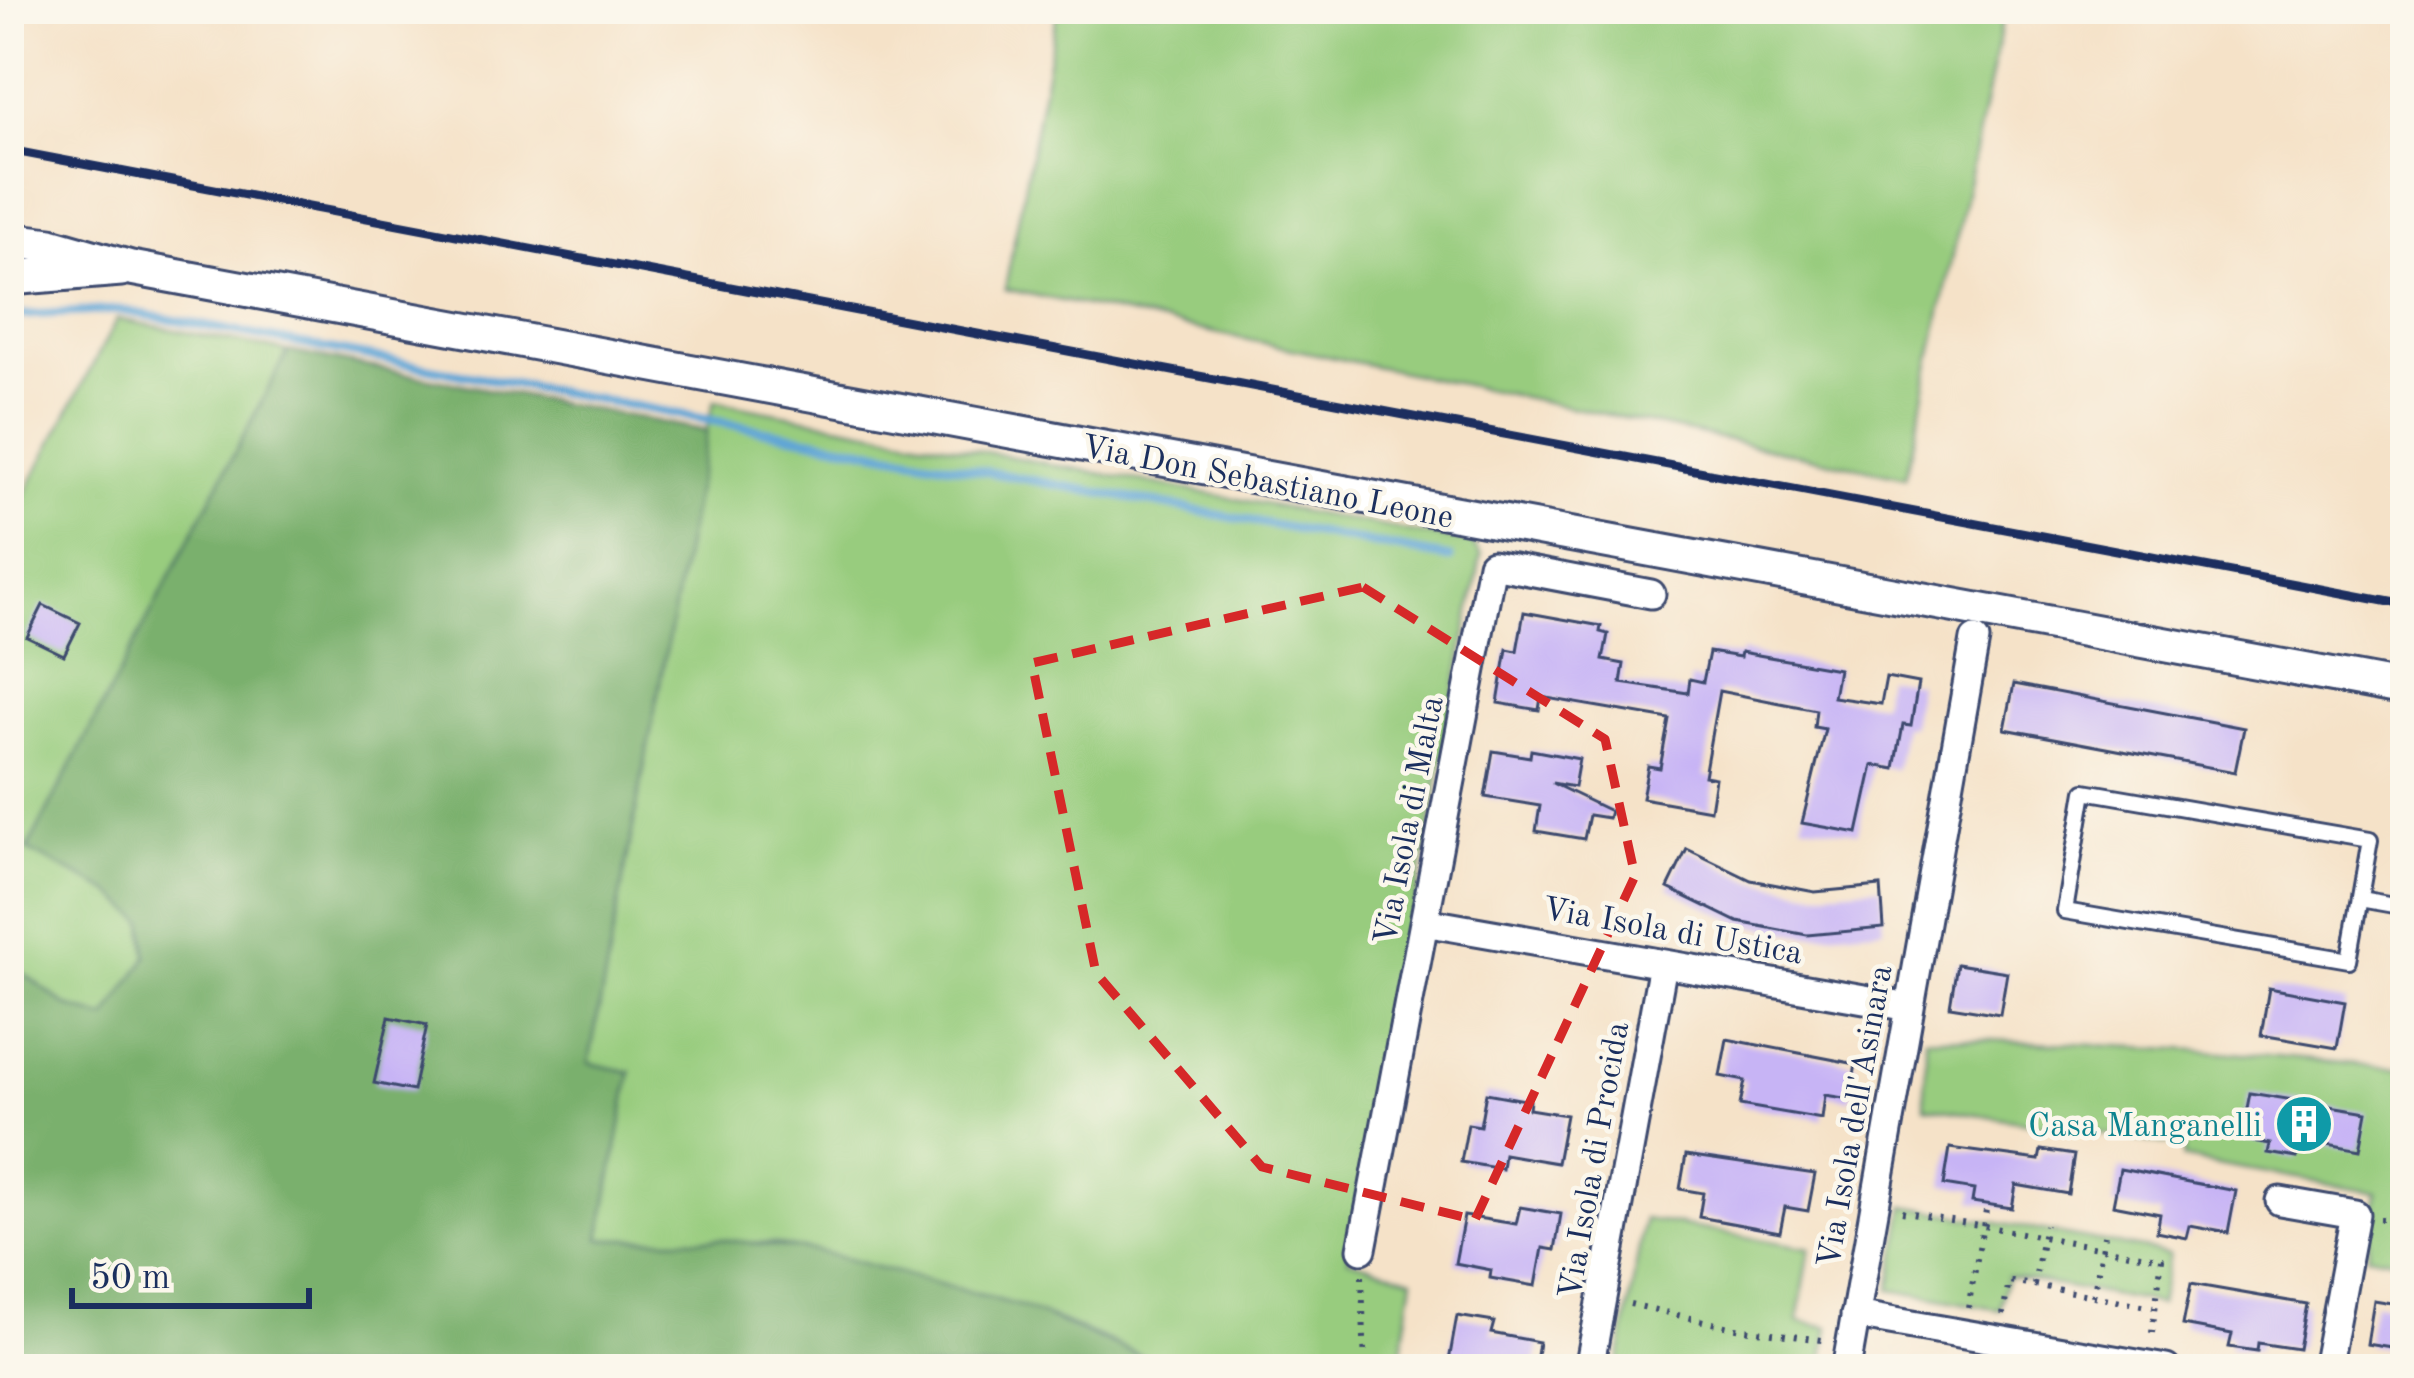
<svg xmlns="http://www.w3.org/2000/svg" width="2414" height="1378" font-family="'Old Standard TT',serif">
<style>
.green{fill:#98cc7e;stroke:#5a7e6e;stroke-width:3}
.forest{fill:#7ab06d;stroke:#4a7066;stroke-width:3}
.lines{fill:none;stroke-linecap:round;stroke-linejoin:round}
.stream{stroke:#60a6d6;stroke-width:9}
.building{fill:#c7b4f5}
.service-casing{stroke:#3c4a6e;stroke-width:20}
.minor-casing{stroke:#3c4a6e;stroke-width:33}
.tertiary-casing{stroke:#3c4a6e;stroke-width:39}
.path{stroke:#3c4a6e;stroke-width:6;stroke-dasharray:3 9;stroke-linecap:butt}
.service{stroke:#fff;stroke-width:14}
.minor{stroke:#fff;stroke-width:27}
.tertiary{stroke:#fff;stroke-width:33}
.rail{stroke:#1b2f5e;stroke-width:9}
.marked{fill:none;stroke:#d62828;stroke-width:9;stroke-dasharray:24 15;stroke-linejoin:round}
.labels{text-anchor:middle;stroke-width:9;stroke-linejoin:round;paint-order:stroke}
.street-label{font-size:33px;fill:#1b2f5e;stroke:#fbf7ec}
.culture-label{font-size:33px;fill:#0d838f;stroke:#fbf7ec;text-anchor:end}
</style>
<rect width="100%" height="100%" fill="#fbf7ec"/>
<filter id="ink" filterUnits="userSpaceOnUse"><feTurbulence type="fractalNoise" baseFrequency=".00833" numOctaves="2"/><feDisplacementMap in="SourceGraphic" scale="24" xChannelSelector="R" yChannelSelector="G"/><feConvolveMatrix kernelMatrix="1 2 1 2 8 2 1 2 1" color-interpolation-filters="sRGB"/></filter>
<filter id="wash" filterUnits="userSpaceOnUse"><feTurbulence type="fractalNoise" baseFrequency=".004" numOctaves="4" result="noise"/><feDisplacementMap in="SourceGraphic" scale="48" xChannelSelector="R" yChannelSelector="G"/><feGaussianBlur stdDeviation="2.7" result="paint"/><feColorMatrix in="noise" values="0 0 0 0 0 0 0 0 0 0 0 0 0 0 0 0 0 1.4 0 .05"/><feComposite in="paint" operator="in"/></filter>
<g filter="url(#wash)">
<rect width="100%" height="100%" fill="#f5e2c8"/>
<!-- green -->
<path class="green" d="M1058,9H2005L1906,477L1005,289Z
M117,319L706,431L714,401L1472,543L1481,555L1348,1259L1413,1278L1399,1369H1173L1060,1321L982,1295L773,1243L600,1239L575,1369H9V524Z
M1926,1037L2197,1050L2400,1068L2405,1046V1261L2366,1254L2377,1192L2183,1158L2184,1147L1925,1106Z
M1905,1206L2169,1254L2160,1304L2007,1276L2000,1310L1890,1290Z
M1644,1219L1810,1248L1798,1321L1829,1327L1822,1369H1618Z"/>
<!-- forest -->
<path class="forest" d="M288,351L707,431L589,1063L631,1072L600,1239H720L817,1251L1020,1306L1173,1369H29L28,1358L9,1351V962L67,1006L106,1018L147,957L144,922L110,892L27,850Z"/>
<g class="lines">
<!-- stream -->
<path class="stream" d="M9,316L119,310L1450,558"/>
</g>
<g id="blocks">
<!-- building -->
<path class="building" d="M43,605L80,623L64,655L27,637Z
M1524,612L1601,626L1600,632L1608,634L1603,660L1624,664L1621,683L1688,693L1690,679L1703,682L1709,652L1740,657L1741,652L1838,669L1833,697L1881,704L1886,677L1918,683L1911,726L1903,725L1895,769L1873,765L1858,833L1802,823L1825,729L1814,727L1816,710L1719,691L1704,776L1715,778L1710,810L1642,798L1648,766L1660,768L1669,719L1541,697L1539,710L1498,703L1507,649L1517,651Z
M2014,684L2244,728L2235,772L2005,729Z
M1531,750L1579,759L1574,787L1552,783L1610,811L1608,818L1589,815L1584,839L1536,831L1540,806L1485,797L1493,751L1530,757Z
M1687,849L1751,880L1815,892L1881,886L1884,928L1807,935L1738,922L1668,888Z
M1957,964L2007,972L2000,1014L1950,1006Z
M2269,988L2345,1002L2337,1048L2261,1035Z
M389,1017L427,1025L413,1091L374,1083Z
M1727,1039L1856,1064L1850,1099L1825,1095L1822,1119L1740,1105L1745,1081L1720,1076Z
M1486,1093L1530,1101L1529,1109L1566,1115L1557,1163L1504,1154L1502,1169L1461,1162L1468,1124L1480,1126Z
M2250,1093L2367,1112L2360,1150L2301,1139L2297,1158L2268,1153L2270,1144L2241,1139Z
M1950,1148L2039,1160L2041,1150L2074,1155L2068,1194L2016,1185L2012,1208L1972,1202L1974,1190L1944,1185Z
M1686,1155L1815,1174L1808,1211L1785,1207L1780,1232L1699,1217L1703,1193L1680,1189Z
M2120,1169L2236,1191L2228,1233L2190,1226L2187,1238L2157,1232L2160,1214L2113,1205Z
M1520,1207L1561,1214L1555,1250L1543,1248L1536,1286L1490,1278L1491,1270L1455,1263L1464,1216L1516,1224Z
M2191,1284L2306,1304L2298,1349L2258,1343L2257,1351L2229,1347L2232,1334L2183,1325Z
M2374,1301L2405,1306V1350L2367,1344Z
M1457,1316L1494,1322L1491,1333L1539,1342L1535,1369L1449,1361Z"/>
</g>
</g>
<g filter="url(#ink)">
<use href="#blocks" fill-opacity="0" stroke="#3c4a6e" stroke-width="3"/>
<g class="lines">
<!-- service casing -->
<g class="service-casing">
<path id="service" d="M2085,791L2370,840L2349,960L2065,911Z
M2360,899L2405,907"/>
</g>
<!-- minor casing -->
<g class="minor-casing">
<path id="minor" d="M1424,922L1910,1007
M2280,1201L2355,1214L2326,1369
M1362,1249L1492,564L1651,594
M1855,1315L2166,1369
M1589,1369L1663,964
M1846,1369L1975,640"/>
</g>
<!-- tertiary casing -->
<g class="tertiary-casing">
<path id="tertiary" d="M9,240L51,245L131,268L2405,689
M9,278L121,269"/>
</g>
<!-- path -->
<path class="path" d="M1902,1211L2162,1259L2151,1340
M2379,1219L2405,1220
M1362,1276L1365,1369
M2034,1285L2153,1307
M2093,1296L2105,1235
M1630,1304L1729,1327L1822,1340
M1968,1308L1986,1210
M2003,1315L2009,1281L2034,1285L2045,1225"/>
<!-- service -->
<use href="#service" class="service"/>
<!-- minor -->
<use href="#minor" class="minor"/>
<!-- tertiary -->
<use href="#tertiary" class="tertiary"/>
<!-- rail -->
<path class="rail" d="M9,150L2405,605"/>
</g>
</g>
<!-- marked area -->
<path class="marked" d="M1363,587L1605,739L1635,876L1475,1220L1262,1167L1096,973L1032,663Z"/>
<!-- icons -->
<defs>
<g id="building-disc" transform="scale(3)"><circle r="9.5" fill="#0f9aa8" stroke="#fbf7ec"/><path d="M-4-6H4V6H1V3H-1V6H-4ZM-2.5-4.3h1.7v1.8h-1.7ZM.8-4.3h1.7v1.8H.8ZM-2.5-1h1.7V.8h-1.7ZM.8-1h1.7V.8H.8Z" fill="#fff"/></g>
</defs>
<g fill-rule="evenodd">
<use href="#building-disc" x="2304" y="1124"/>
</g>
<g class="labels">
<!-- street labels -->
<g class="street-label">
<text transform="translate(1268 480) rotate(11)" y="12">Via Don Sebastiano Leone</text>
<text transform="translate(1407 820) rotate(-79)" y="12">Via Isola di Malta</text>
<text transform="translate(1673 929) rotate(10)" y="12">Via Isola di Ustica</text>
<text transform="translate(1853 1116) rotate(-80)" y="12">Via Isola dell'Asinara</text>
<text transform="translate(1592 1160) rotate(-80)" y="12">Via Isola di Procida</text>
</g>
<!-- culture labels -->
<g class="culture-label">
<text x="2262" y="1136">Casa Manganelli</text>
</g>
</g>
<!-- margin -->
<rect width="2414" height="1378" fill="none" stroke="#fbf7ec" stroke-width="48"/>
<!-- scale -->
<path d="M72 1288v18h237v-18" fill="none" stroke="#1b2f5e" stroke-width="6"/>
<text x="90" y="1288" font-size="36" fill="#1b2f5e" stroke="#fbf7ec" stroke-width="9" paint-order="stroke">50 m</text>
</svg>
